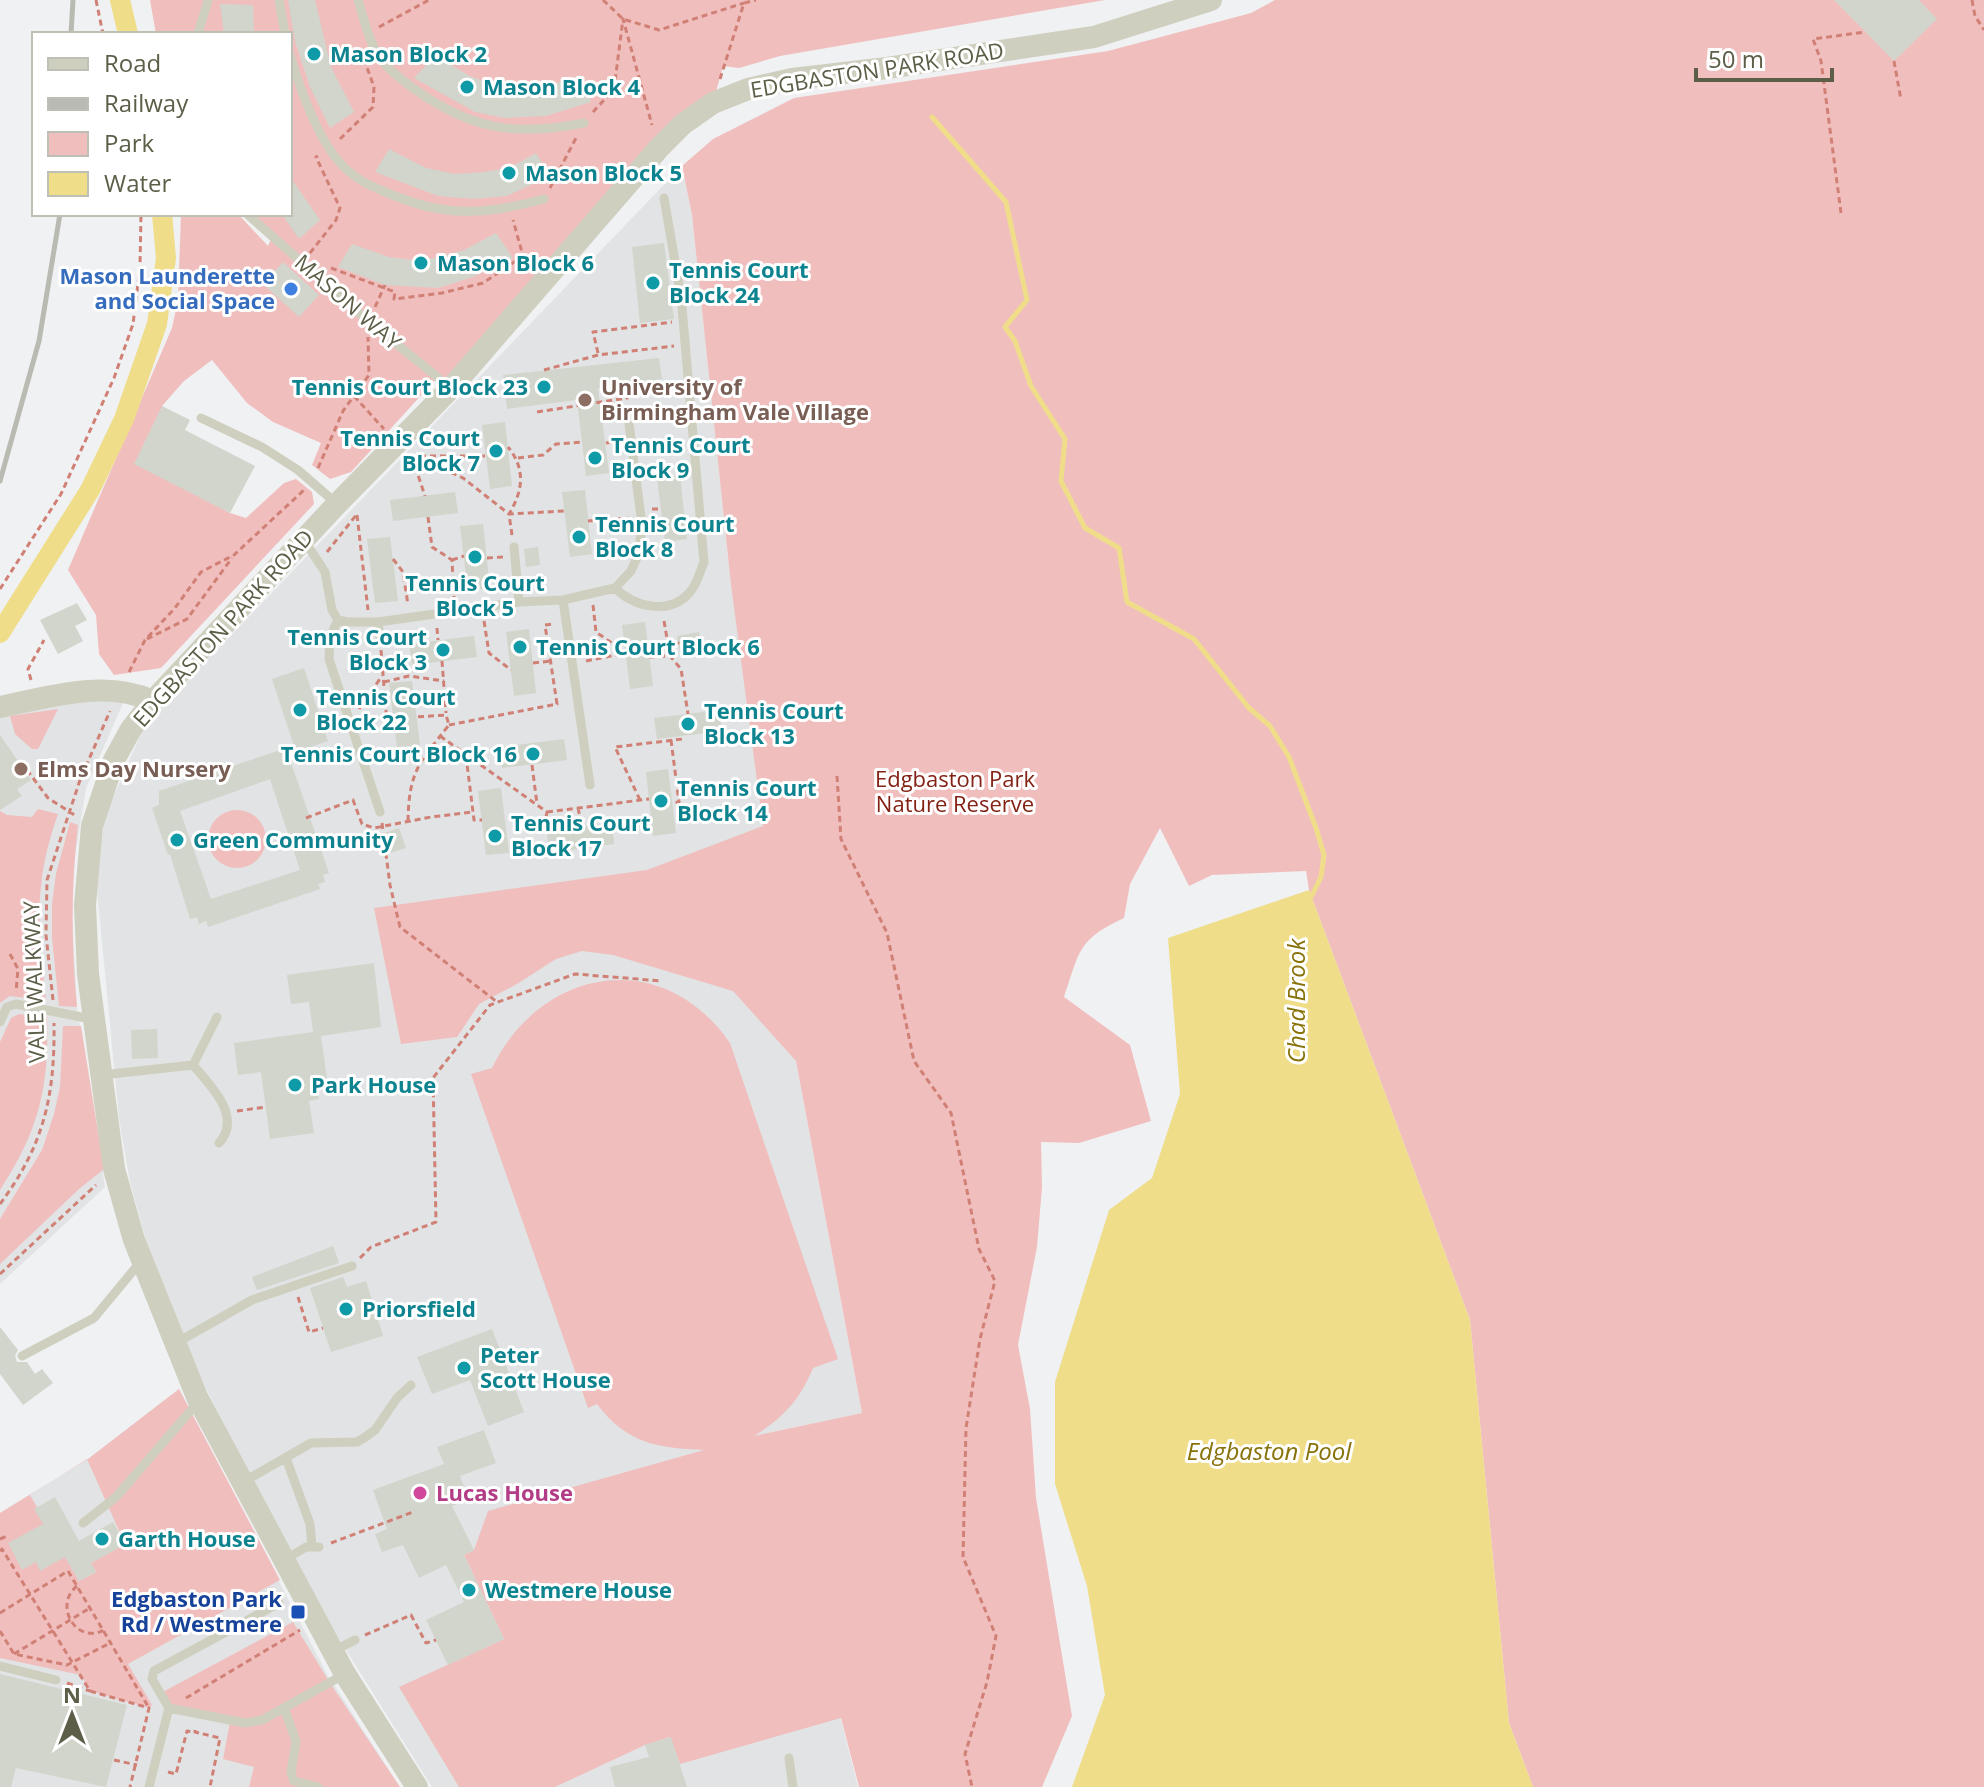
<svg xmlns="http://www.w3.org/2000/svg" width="1984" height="1787" font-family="'Open Sans',sans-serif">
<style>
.education{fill:#e1e3e4}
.green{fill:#f1bebe;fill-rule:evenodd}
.water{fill:#efdd8a}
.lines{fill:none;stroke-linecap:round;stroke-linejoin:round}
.stream{stroke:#efdd8a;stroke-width:5}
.canal{stroke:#efdd8a;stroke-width:20}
.building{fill:#d2d5cc;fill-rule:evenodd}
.path{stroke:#d08075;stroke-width:3;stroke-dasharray:6 4;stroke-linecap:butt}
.service{stroke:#cecfbe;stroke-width:9}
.tertiary{stroke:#cecfbe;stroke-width:22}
.rail{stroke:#b9bbb2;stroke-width:5}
.culture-dot{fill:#0f9aa8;stroke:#fff;stroke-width:3}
.shop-dot{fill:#3f7fe0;stroke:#fff;stroke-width:3}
.education-dot{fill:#8d6e63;stroke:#fff;stroke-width:3}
.hotel-dot{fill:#d1479c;stroke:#fff;stroke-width:3}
.transit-dot{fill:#1a4fb4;stroke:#fff;stroke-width:3}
.labels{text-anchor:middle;stroke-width:6;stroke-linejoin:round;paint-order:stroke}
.culture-label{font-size:22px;font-weight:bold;fill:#0d838f;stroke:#fff;text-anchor:start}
.street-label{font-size:22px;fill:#5c5e47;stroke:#fff}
.shop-label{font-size:22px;font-weight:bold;fill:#366cbe;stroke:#fff;text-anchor:end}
.education-label{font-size:22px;font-weight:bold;fill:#785e54;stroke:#fff;text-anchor:start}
.park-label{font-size:22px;fill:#832215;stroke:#fff}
.hotel-label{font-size:22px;font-weight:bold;fill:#b23c85;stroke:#fff;text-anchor:start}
.transit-label{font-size:22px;font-weight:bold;fill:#164399;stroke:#fff;text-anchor:end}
.water-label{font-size:24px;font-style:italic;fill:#88720a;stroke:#fff}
</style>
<rect width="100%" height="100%" fill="#f0f1f3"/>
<!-- education -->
<path class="education" d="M682,166L692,215L731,585L796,1061L862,1413L768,1433L858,1787H432L334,1631L266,1509L197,1371L150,1255L130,1182L119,1118L97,890L104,818L140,736L167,702Z
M107,701L123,703L86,788L73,869L72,917L77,1007L105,1187L0,1284V715L80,702Z
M179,1389L327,1674L400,1787H0V1513L88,1459Z"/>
<!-- green -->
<path class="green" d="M150,0H1105L780,56L739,68L723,66L713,103L451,388L437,378L351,472L330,479L312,465L321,443L273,422L247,403L212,360L184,381L162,406V477L230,513L246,518L284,483L296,479L312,492L314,504L161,668L114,675L99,654L96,615L68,570L172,328L178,300L181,214H238L268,246L272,237L247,214H290V34H156Z
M1275,0H1984V1787H1533L1509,1723L1470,1320L1309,890L1306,871L1212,875L1189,886L1160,828L1130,884L1124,918C1077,940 1080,951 1064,997L1130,1045L1151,1121L1079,1143L1041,1142L1042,1187L1037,1247L1018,1345L1030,1409L1036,1498L1072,1716L1042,1787H859L841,1718L680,1764L670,1737L645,1745L555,1787H459L399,1687L504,1639L464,1555L474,1550L488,1511L704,1450C658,1448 627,1444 597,1404L588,1408L471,1074L492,1068C542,966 663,946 730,1043L838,1359L813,1368C800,1400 783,1418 754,1436L862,1413L796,1061L733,991L613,955L582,951L556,959L517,984L479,1004L457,1037L401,1044L374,908L647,870L763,826L731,585L692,215L682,166L713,139L794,98L1108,51L1251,13Z
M58,709L38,749H32L15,734L10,716Z
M38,809L58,814C33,884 38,930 46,1001L10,996L0,1003V811L7,815L32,817Z
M208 839a29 29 0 1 1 58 0a29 29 0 1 1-58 0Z
M70,822L78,825C71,886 71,945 77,1007L59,1006L52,938V904L56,874Z
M19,1014L47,1017C49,1089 39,1130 0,1190V1042L11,1018Z
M63,1026H81L104,1169L79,1189L0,1264V1219L42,1150L54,1114L60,1087Z
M179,1389L280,1580L128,1664L152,1705L149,1708L90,1691L81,1675L0,1658V1513L88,1459ZM87,1459L125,1544L91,1563L96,1572L79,1581L30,1495Z
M293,1622L330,1683L400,1787H249L254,1767L223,1759L230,1722L169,1708L159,1694Z"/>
<!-- water -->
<path class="water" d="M1309,890L1470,1320L1509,1723L1533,1787H1072L1105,1695L1087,1586L1055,1484V1382L1109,1210L1152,1178L1180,1094L1168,938Z"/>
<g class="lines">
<!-- stream -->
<path class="stream" d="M932,117L1006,202L1027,300L1005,327L1015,341L1031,386L1065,439L1061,481L1085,528L1119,548L1127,602L1194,639L1249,708L1270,726L1289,757L1316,828L1324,855L1321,877L1310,899"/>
<!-- canal -->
<path class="canal" d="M120,0L128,34
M0,633L90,490L124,419L157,324L166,258L162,214"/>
</g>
<!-- building -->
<path class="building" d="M288,0H315L331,67L354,112L330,128L310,87L295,41Z
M1834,0H1919L1937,19L1894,61Z
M220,4L253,5L254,34H224Z
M435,56L470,76L496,86L543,88L580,75L591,102L546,116L505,118L475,112L414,78Z
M389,149L426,168L455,174L484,172L511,167L536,153L550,176L507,196L474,199L438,196L375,172Z
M290,177L320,220L299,239L282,214H290Z
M496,233L513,258L473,277L438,288L385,285L338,267L352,244L389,257L412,260L436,258L464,250Z
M664,243L674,319L640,323L632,247Z
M283,262L319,295L299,317L263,284Z
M659,358L662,379L598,388L609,473L586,476L577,400L507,409L503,375Z
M162,406L190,420L185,430L255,466L230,513L134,464Z
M505,422L512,486L490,489L482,425Z
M680,475L687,539L665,542L657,478Z
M585,490L592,554L570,557L562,492Z
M455,492L458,513L393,521L390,500Z
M483,524L490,588L468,591L460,526Z
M390,537L398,601L375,603L367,539Z
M538,547L540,565L526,567L524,549Z
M77,603L87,620L75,626L83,641L58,654L40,620Z
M645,622L653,686L630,689L622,625Z
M529,629L536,693L514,696L506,632Z
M699,632L702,649L680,652L677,636Z
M474,636L477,657L412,665L409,644Z
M304,668L328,741L296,752L272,679Z
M412,681L420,745L397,747L389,683Z
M719,710L722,731L657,739L654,718Z
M0,735L31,780L17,789L22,796L0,810Z
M564,739L567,760L502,768L499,747Z
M286,748L329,873L323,875L325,882L318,884L320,889L208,927L206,921L199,924L197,917L190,919L170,854L168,855L152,808L159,805V791ZM270,779L300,870L211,899L180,811Z
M668,769L676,833L653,836L646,772Z
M501,788L509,853L486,855L478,791Z
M612,823L614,844L549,853L547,831Z
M399,828L406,848L390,853L384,833Z
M374,963L381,1027L321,1036L327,1079L316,1081L319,1099L309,1101L314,1133L270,1139L261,1072L238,1075L234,1043L313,1032L309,1002L291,1004L287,975Z
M157,1029L158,1058L132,1059L131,1030Z
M333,1246L339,1263L257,1290L252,1277Z
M343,1277L347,1287L366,1281L383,1336L331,1352L310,1288Z
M0,1327L18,1350L15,1356L17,1362H27L35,1374L42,1369L53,1383L23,1405L0,1374Z
M492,1329L524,1412L488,1426L470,1380L432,1394L417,1357Z
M484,1430L496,1463L460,1476L469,1500L452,1506L474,1550L464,1555L504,1639L448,1665L426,1620L464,1602L446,1565L419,1578L403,1545L382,1552L375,1534L387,1529L373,1490L444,1464L437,1447Z
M55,1497L79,1541L113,1522L126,1544L91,1563L96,1572L79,1581L65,1557L40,1571L36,1562L22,1570L8,1543L43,1524L34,1509Z
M0,1674L127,1705L106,1787L16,1768L11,1787H0Z
M671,1737L687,1787H615L610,1767L649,1757L645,1745Z"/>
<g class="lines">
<!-- path -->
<path class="path" d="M96,0L103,34
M603,0L623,19L659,30L744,3
M1972,0L1975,16L1984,30
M379,27L429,0
M1894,61L1901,100
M720,79L744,3L756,0
M593,112L614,89L623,19L652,125
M340,139L373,107L374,87L365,62
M550,188L576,138
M1841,213L1821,61L1813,39L1865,32
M310,253L336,220L340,208L316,157L318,156
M331,268L395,292L394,299L442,293L483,283L523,256L513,220
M375,307L385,285
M598,353L593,332L672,322
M544,370L598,355L674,346
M354,396L384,429
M627,399L630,384
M537,412L627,398
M606,443L616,441
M415,455L463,478L509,514C523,491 526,469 508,447
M420,456H485
M412,457L425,496
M518,458L543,455L556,444L582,442
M318,468L343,411L369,375L368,337
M652,509H661
M357,515L368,610
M428,517L432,547L452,560L454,599
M588,521L629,518
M512,535L509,514L564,511
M327,552L357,514
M487,558L503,557
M393,559L403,572L408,605
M452,560L464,556
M0,589L61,494L114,378L133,324L140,267L141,214
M593,605L596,632L626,653
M484,621L489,653L511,670
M664,621L670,656
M437,628L438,640
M147,639L187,619L232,558
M668,640L678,643L669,646
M381,650L387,723L394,721
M649,657L670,656L681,669L688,714
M442,661L446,713
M586,661L626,653
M533,663L551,661
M129,672L145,640L175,608L201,572L234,555L304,490
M31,680L28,669L44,640
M384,682L409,676L444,681
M359,709L382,676
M449,725L557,704L545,625L552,624
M440,736L547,812L546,817L514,821
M671,740L679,802L672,803
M466,756L474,820H482
M532,765L537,804
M27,770L48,798L76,816
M837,776L841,839L887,933L914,1061L951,1113L979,1249L995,1281L980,1339L966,1428L963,1557L996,1636L987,1682L965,1754L972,1787
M640,800L615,747L683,739V736
M578,808L582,827
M547,812L649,799
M306,818L353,800L362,824L374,828L431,817L473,812
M408,821C409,771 419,763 449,725L446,715L416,717
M382,823L390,885L400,927L497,1002
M10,954L18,969L16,992
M53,1000L46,935L47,880L80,780L110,711
M237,1111L266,1107
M0,1204C44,1145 55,1096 54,1023
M360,1258L371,1247L436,1222L433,1078L490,1005L575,974L662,981
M0,1274L96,1185
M298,1297L309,1332L323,1328
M0,1539L7,1536
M331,1543L413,1512
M0,1551L2,1549L90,1691L149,1708L130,1787
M77,1586C53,1605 76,1645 104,1630
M0,1613L68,1571L149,1708
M0,1631L14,1654L67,1665L112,1642
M365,1635L411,1615L426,1643L436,1640
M14,1654L90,1608
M67,1683L90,1691
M186,1698L300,1630
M195,1730V1732L220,1738L210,1787
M114,1760L137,1765
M168,1772L176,1774L187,1731L195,1732"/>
<!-- service -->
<path class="service" d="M279,0L285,34
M358,0C364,20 370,46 383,62C395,76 411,87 426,97C480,132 523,135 584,123
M198,34L208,0
M290,55C300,89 320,146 347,170C360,182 378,189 395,196C448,218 489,214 544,199
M247,214L368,321L451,388
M201,418L262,447L298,470L337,504
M304,540L325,572L332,610L338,620L347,622H378L519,602L563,600L615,588L631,571L640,551L641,517L628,416
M514,547L519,602
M615,588C634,607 670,616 690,592C697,584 700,572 704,562L681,296L664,198
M563,600L590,785
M338,620L330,637L329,659L380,812
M378,622L380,638
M0,1022L7,1007L16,1004L91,1019
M193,1065L217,1017
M102,1075L193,1065C210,1085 243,1117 219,1143
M176,1343L252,1300L352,1266
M22,1356L94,1318L142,1260
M286,1458L310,1524L312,1547
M243,1482L311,1443L357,1442L364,1438L375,1430L397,1398L411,1385
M83,1523L116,1497L199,1401
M286,1559L306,1547H319
M279,1603L154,1671L152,1679L169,1708L245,1723L262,1720L345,1674
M333,1651L355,1640
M0,1666L56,1680
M284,1708L296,1741L291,1773L294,1781L318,1787
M789,1758L793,1787
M149,1787L169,1708"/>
<!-- tertiary -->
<path class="tertiary" d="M0,707C49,697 105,679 153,701
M417,1787L345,1674L197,1397L134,1240L114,1169L88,974L85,905L92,826L114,760L131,729L153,701L337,504L451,388L659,148L683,124L713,103L748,89L792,79L887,68L1094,37L1211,0"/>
<!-- rail -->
<path class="rail" d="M71,34L73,0
M0,481L39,341L60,214"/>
</g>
<!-- markers -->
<g class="culture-dot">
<circle cx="314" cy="54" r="8"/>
<circle cx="467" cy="87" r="8"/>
<circle cx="509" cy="173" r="8"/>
<circle cx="421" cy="263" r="8"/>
<circle cx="653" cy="283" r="8"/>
<circle cx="544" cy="387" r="8"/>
<circle cx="496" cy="451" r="8"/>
<circle cx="595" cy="458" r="8"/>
<circle cx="579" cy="537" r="8"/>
<circle cx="475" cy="557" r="8"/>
<circle cx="520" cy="647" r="8"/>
<circle cx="443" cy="650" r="8"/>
<circle cx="300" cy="710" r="8"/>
<circle cx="688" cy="724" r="8"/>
<circle cx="533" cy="754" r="8"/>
<circle cx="661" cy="801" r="8"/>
<circle cx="495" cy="836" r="8"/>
<circle cx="177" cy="840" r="8"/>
<circle cx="295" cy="1085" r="8"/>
<circle cx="346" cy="1309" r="8"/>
<circle cx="464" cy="1368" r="8"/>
<circle cx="102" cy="1539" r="8"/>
<circle cx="469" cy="1590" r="8"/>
</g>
<circle class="shop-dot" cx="291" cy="289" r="8"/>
<g class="education-dot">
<circle cx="585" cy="400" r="8"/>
<circle cx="21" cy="769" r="8"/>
</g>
<circle class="hotel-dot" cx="420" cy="1493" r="8"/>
<rect class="transit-dot" x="290" y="1604" width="16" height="16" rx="4"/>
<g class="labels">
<!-- culture labels -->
<g class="culture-label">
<text x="330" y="62">Mason Block 2</text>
<text x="483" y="95">Mason Block 4</text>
<text x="525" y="181">Mason Block 5</text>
<text x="437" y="271">Mason Block 6</text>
<text x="669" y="278">Tennis Court<tspan x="669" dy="25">Block 24</tspan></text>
<text x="528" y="395" text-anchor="end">Tennis Court Block 23</text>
<text x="480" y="446" text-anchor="end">Tennis Court<tspan x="480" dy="25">Block 7</tspan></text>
<text x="611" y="453">Tennis Court<tspan x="611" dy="25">Block 9</tspan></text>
<text x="595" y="532">Tennis Court<tspan x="595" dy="25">Block 8</tspan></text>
<text x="475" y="591" text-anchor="middle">Tennis Court<tspan x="475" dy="25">Block 5</tspan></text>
<text x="427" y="645" text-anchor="end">Tennis Court<tspan x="427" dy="25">Block 3</tspan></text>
<text x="536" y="655">Tennis Court Block 6</text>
<text x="316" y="705">Tennis Court<tspan x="316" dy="25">Block 22</tspan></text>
<text x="704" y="719">Tennis Court<tspan x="704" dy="25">Block 13</tspan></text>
<text x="517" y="762" text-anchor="end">Tennis Court Block 16</text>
<text x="677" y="796">Tennis Court<tspan x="677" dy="25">Block 14</tspan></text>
<text x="511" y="831">Tennis Court<tspan x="511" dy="25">Block 17</tspan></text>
<text x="193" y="848">Green Community</text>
<text x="311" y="1093">Park House</text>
<text x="362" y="1317">Priorsfield</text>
<text x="480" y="1363">Peter<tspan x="480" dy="25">Scott House</tspan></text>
<text x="118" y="1547">Garth House</text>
<text x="485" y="1598">Westmere House</text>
</g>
<!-- street labels -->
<g class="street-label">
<text transform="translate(877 70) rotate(-9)" y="8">EDGBASTON PARK ROAD</text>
<text transform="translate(348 302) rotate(41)" y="8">MASON WAY</text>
<text transform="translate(223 628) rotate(-48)" y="8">EDGBASTON PARK ROAD</text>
<text transform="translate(34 982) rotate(-92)" y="8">VALE WALKWAY</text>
</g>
<!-- shop labels -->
<g class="shop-label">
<text x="275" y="284">Mason Launderette<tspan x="275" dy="25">and Social Space</tspan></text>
</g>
<!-- education labels -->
<g class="education-label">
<text x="601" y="395">University of<tspan x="601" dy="25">Birmingham Vale Village</tspan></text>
<text x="37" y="777">Elms Day Nursery</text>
</g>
<!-- park labels -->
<g class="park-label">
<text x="955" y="787">Edgbaston Park<tspan x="955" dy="25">Nature Reserve</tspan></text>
</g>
<!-- hotel labels -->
<g class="hotel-label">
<text x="436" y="1501">Lucas House</text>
</g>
<!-- transit labels -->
<g class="transit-label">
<text x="282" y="1607">Edgbaston Park<tspan x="282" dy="25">Rd / Westmere</tspan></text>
</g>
<!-- water labels -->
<g class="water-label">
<text transform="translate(1297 1001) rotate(-90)" y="8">Chad Brook</text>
<text x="1269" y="1460">Edgbaston Pool</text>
</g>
</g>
<!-- legend -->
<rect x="32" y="32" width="260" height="184" fill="#ffffff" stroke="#bebfb5" stroke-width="2"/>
<rect x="48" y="58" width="40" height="12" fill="#cecfbe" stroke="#bebfb5" stroke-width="2"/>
<text x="104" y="72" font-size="24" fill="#5c5e47">Road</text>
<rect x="48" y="98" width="40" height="12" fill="#b9bbb2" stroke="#bebfb5" stroke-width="2"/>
<text x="104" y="112" font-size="24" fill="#5c5e47">Railway</text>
<rect x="48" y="132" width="40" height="24" fill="#f1bebe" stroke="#bebfb5" stroke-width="2"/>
<text x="104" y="152" font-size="24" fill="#5c5e47">Park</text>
<rect x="48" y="172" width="40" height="24" fill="#efdd8a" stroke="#bebfb5" stroke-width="2"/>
<text x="104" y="192" font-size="24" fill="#5c5e47">Water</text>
<!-- north arrow -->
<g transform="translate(72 1715)" stroke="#ffffff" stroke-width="6" paint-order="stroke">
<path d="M0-6L14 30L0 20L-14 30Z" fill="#5c5e47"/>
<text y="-12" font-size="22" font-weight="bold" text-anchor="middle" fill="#5c5e47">N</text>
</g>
<!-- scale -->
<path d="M1696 68v12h136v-12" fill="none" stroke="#5c5e47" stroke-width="4"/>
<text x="1708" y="68" font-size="24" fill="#5c5e47" stroke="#ffffff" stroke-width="6" paint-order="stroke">50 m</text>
</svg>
